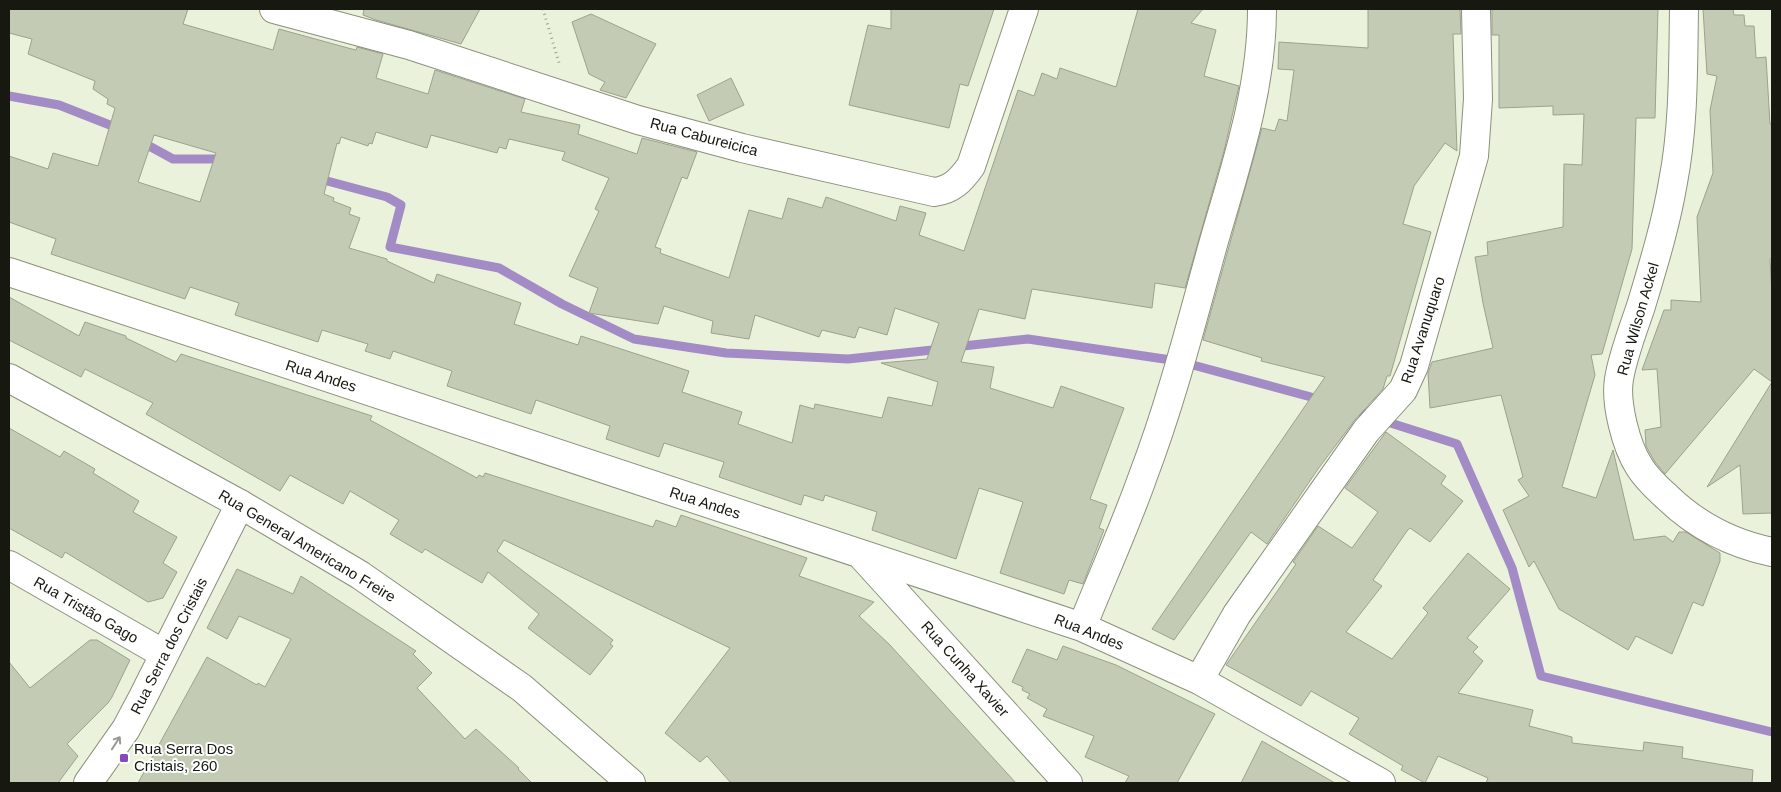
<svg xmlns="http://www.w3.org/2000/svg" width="1781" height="792" font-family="Arial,sans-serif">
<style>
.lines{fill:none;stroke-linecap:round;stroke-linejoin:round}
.stream{stroke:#a38bc5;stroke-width:9}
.building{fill:#c4cbb5;stroke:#9ca38d;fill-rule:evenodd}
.minor-casing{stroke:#8a917b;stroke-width:30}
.secondary-casing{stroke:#8a917b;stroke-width:30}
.path{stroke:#9ca290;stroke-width:3;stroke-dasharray:1 4;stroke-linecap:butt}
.minor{stroke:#fff;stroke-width:28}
.secondary{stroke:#fff;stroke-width:28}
.oneway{stroke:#979894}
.poi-dot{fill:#8349bf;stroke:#fff;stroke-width:2}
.labels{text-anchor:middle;stroke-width:4;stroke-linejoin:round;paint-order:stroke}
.street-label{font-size:15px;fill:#171911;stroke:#fff}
.poi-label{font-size:15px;fill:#171911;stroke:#fff;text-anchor:start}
</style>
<rect width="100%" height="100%" fill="#eaf2db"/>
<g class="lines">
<!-- stream -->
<path class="stream" d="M9,96L59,105L120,129
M140,141L173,159H225
M316,178L387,197L401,205L390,247L499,268L562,304L634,339L726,353L848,359L942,349
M954,347L1028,339L1178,361L1322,400
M1351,408L1381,420L1457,444L1512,568L1541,676L1772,732"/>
</g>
<!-- building -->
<path class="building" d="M9,9H188L183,24L273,50L279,29L348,48L356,50L357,47L383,54L376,78L428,94L435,70L525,99L521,112L580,125L578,134L637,154L642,138L697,152L687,179L682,177L655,247L661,249L660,253L729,278L749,210L782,219L788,198L822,208L826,197L896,221L900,206L926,213L919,235L964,251L1018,90L1034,96L1042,73L1057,79L1060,68L1116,87L1138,9H1203L1191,23L1216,30L1204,76L1239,86L1224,151L1185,288L1155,283L1152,308L1032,289L1025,319L979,309L961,362L994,367L990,388L1053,408L1061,386L1124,408L1090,499L1107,505L1099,528L1104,530L1083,584L1069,580L1064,594L1000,573L1023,502L979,488L956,559L872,530L877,512L825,495L823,501L804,495L801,505L719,477L724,462L664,443L659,457L606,439L610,426L536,400L531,414L447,386L452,371L393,351L390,359L365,351L368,344L322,330L318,342L235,315L239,303L190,287L185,299L51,254L56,239L9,222V156L48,169L53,153L98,166L115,108L107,104L108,99L93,89L95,81L28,54L32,39L9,33ZM376,132L427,148L431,135L497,153L499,147L506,149L509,139L565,152L562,160L609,178L595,209L599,211L569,276L598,288L589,313L658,324L664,306L713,321L711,333L749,339L755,315L819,337L822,330L855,338L859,327L887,335L895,308L939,323L927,359L881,363L938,382L932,406L888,397L882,418L815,404L814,409L800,405L792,443L738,424L742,412L682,392L689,371L581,336L578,345L514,324L521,303L437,274L434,283L387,261V259L349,248L360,218L349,214L351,208L333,201L334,198L324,194L337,143L339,144L341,137L368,146L369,143L372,144ZM154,135L216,153L200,202L138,182Z
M364,9H480L461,44L376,20L363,15Z
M891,9H994L968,86L960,84L949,128L849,105L868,25L891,29Z
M1368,9H1460L1461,34H1453L1457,151L1445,143L1414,186L1403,224L1431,232L1390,376H1387L1383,389L1354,421L1318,469L1267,544L1251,532L1174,640L1152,629L1325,377L1261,361L1262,358L1203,340L1262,128L1275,131L1279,119L1287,121L1294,70L1278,69L1279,42L1368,48Z
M1492,9H1658L1655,118H1636L1632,249L1602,354L1591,355L1595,375L1562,487L1596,498L1613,450L1634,540L1665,536L1673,542L1679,532H1686L1720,553V561L1703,606L1693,602L1672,654L1636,636L1628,650L1559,609L1534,561L1529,567L1503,510L1529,496L1518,480L1523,477L1501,395L1430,408L1428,373L1432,362L1493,348L1483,303L1475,257L1488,255L1487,242L1563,227L1564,164L1582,165L1584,114L1553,115V106L1499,108V35H1492Z
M1703,9H1733L1734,15H1744L1745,26H1754L1756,58L1766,57L1770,124H1772V259H1770L1772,295V513L1743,514L1740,465L1707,487L1772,382L1754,369L1665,474L1655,462L1646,446L1645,430L1661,427L1657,369L1642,370L1664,310H1671V300L1701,302L1697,217L1713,173L1710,110L1717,76L1707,74Z
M591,14L656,44L626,98L600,90L605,82L589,74L572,22Z
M731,78L744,105L709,121L697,95Z
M9,297L79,336L85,322L126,336V338L176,362L181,354L372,416L370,420L477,478L479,475L483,477L485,473L653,527L656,520L676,527L681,515L807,558L799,576L874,602L859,616L889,644L1016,783H731L707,756L700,762L665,733L730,648L504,540L497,551L613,640L610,644L613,646L590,675L528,628L539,614L488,572L482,583L425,549L422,553L390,534L399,520L350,491L343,504L290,475L280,491L146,414L153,403L85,369L81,377L9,340Z
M9,428L60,457L64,451L95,469L93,473L139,501L133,512L177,537L163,563L177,572L163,598L148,602L65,552L62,558L9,528Z
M1386,432L1446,476L1441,484L1463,501L1430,542L1410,528L1407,531L1373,580L1382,586L1346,632L1392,659L1428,613L1423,608L1468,553L1510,589L1467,638L1478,647L1473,652L1483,661L1458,693L1533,710L1529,726L1572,737V743L1643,751L1644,742L1683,747L1682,758L1753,770L1752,783H1486L1488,778L1438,756L1425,783L1401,770L1403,766L1349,734L1359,718L1311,691L1301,706L1226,665L1296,564L1293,562L1318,526L1352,548L1378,512L1345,488Z
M237,569L293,594L301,576L416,651L413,654L432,673L417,688L465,739L476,729L519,768L518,769L532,783H138L207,657L257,685L258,683L265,687L291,639L239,616L227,639L207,628Z
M90,640H97L130,660L112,697L108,703L67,744L78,756L58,783H9V662L30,688Z
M1063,646L1116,665L1215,714L1177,783H1125L1129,776L1085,757L1094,736L1043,716L1047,709L1027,698L1030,694L1022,690L1023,687L1012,682L1027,649L1057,660Z
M1262,741L1335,783H1241Z"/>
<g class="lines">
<!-- minor casing -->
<g class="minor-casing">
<path id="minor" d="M274,9L409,45L638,120L742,148L934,192C952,190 961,180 971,166L1024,9
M1684,9C1683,66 1684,126 1673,182C1666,224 1653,266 1641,306C1633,330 1623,355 1619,379C1615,403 1626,446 1639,466C1646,478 1657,488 1667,497C1696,525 1733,544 1772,552
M9,272L1082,627L1199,680L1381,783
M862,556L1068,783
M9,565L164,654
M1082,627C1102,577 1125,527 1143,476C1172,400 1192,320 1214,241C1236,165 1262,89 1262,9
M1199,680L1237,614L1366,431L1403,390L1414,366L1474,156L1478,99L1476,9
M88,783L126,729L143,697L240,504"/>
</g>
<!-- secondary casing -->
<g class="secondary-casing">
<path id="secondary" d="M9,378L240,504L360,575L522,688L631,783"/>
</g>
<!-- path -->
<path class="path" d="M543,9L559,63"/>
<!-- minor -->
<use href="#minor" class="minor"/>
<!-- secondary -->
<use href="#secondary" class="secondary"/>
</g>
<!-- one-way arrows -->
<defs><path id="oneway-shaft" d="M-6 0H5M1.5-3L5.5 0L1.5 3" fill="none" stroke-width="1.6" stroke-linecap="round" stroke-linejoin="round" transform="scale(1.25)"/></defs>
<use class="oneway" href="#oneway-shaft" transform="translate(116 743) rotate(-57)"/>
<!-- markers -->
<rect class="poi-dot" x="119" y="753" width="10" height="10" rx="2.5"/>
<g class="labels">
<!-- street labels -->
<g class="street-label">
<text transform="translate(704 137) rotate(15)" y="5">Rua Cabureicica</text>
<text transform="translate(1638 319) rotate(-74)" y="5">Rua Wilson Ackel</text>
<text transform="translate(1423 330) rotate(-72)" y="5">Rua Avanuquaro</text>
<text transform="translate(321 376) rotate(18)" y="5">Rua Andes</text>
<text transform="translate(705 503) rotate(18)" y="5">Rua Andes</text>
<text transform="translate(307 546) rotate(31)" y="5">Rua General Americano Freire</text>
<text transform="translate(86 610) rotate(30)" y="5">Rua Tristão Gago</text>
<text transform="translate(1089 632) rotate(22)" y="5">Rua Andes</text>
<text transform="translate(169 646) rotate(-63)" y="5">Rua Serra dos Cristais</text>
<text transform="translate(965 669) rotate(48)" y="5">Rua Cunha Xavier</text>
</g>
<!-- poi labels -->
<g class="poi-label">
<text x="134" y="754">Rua Serra Dos<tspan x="134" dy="17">Cristais, 260</tspan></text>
</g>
</g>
<!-- border -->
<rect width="1781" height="792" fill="none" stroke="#171911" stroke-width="20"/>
</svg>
